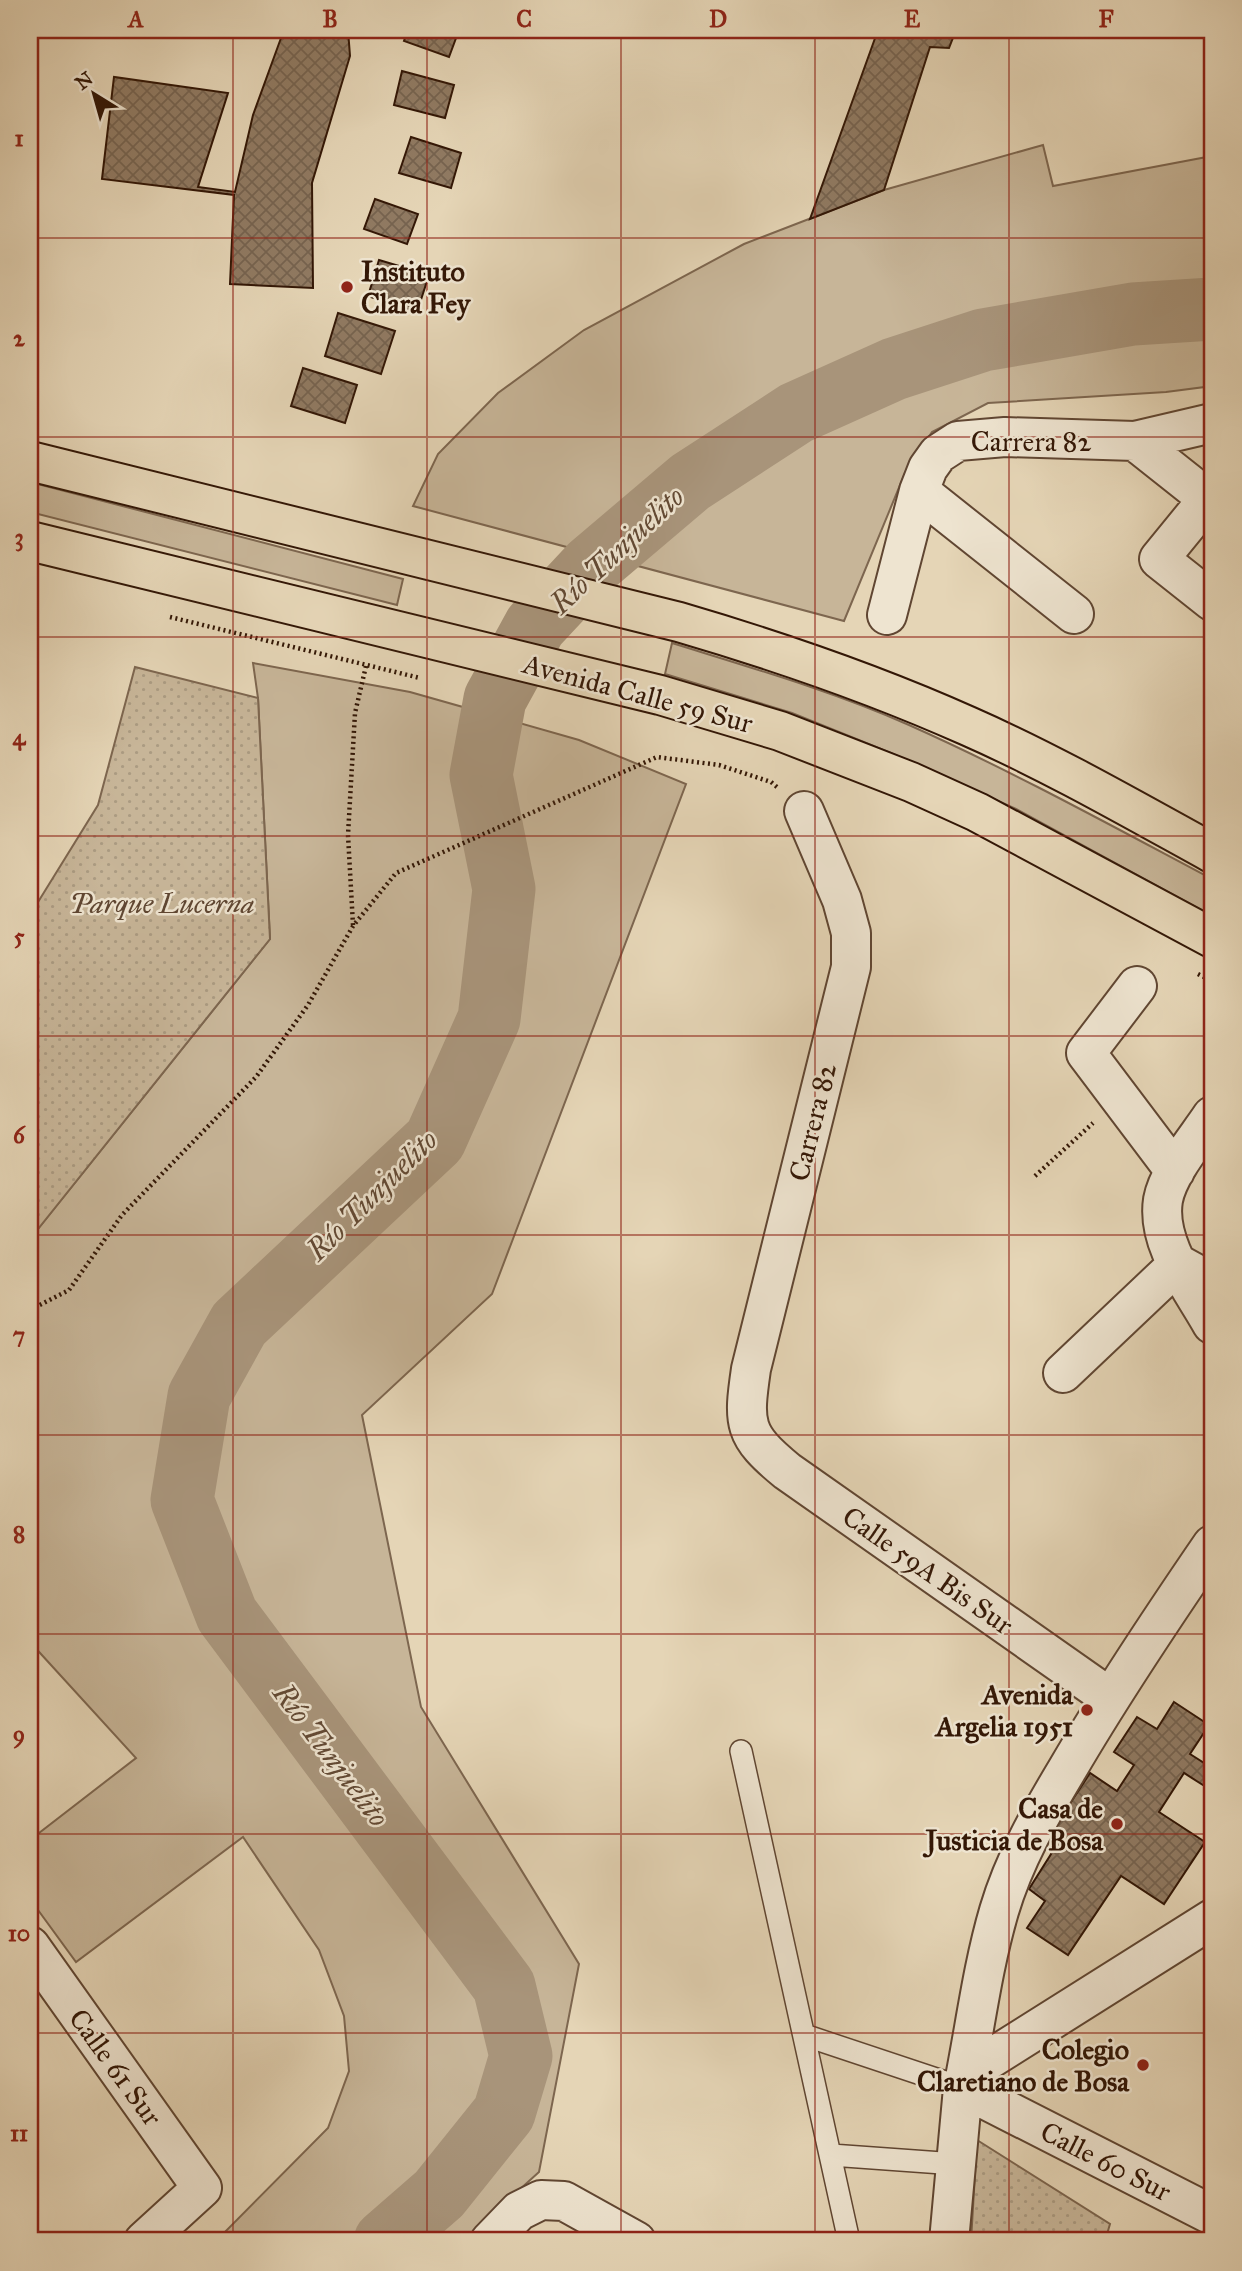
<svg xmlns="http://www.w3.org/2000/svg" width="1242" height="2271" font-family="'IM FELL Great Primer',serif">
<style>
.green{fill:#c7b598;stroke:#7d664f;stroke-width:2}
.park{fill:url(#park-dots);stroke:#7d664f;stroke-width:2}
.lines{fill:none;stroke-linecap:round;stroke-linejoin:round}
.river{stroke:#a8947a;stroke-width:63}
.building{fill:url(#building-cross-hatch);stroke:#331706;stroke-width:2}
.service-casing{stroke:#604632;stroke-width:24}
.minor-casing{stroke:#604632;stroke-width:42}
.tertiary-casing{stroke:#604632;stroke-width:42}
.primary-casing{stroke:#331706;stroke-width:42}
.path{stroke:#331706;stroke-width:4.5;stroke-dasharray:2 3.5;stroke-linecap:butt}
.service{stroke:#eee4d0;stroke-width:21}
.minor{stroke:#eee4d0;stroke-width:38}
.tertiary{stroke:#eee4d0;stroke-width:38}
.primary{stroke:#e5d5b6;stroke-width:38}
.grid{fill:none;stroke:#8f2418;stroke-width:2;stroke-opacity:0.55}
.poi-dot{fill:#8f2418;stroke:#eee4d0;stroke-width:2.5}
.labels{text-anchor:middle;stroke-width:5;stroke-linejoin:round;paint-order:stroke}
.poi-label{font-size:28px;font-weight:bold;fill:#331706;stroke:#eee4d0;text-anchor:end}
.street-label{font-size:28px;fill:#331706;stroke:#eee4d0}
.park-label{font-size:28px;font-style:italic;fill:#5f4632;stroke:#eee4d0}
.water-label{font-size:30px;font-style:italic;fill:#624934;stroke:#eee4d0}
.neatline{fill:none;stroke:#8f2418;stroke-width:2.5}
.grid-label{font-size:23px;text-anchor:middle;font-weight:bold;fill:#8f2418}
</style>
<defs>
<pattern id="park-dots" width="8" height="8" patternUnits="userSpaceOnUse" patternTransform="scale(1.75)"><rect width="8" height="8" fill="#c7b598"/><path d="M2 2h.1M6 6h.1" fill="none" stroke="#ab9b82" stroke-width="1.8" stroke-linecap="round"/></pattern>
<pattern id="building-cross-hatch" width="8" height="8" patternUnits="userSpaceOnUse" patternTransform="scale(1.75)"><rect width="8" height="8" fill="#907a62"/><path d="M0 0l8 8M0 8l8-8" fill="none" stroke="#76634f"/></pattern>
</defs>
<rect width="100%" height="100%" fill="#e5d5b6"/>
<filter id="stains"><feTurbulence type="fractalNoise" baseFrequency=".00286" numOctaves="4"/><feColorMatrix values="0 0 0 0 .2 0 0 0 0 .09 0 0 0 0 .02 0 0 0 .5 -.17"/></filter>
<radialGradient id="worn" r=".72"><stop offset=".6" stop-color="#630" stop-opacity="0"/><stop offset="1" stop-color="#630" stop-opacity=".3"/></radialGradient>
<!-- green -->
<path class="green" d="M1043,145L1053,186L1212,156V386L1166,392L988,403L932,432L905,473L844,621L413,506L438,454L498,393L584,330L744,244L884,190Z
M30,482L403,579L397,605L30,512Z
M672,643C752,668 832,691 909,725C1012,771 1112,826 1212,879V916L1016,809L891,753L792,713L665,674Z
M253,663L410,692L579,740L686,784L492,1294L362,1415L421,1707L579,1964L539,2172L463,2241H216L328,2128L349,2071L344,2016L319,1950L243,1837L76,1962L30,1899V1840L136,1758L30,1642V1239L270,939L258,698Z"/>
<!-- park -->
<path class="park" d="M135,667L258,698L270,939L30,1239V915L98,805Z
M977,2140L1110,2224L1105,2241H971Z"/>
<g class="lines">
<!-- river -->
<path class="river" d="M385,2241L439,2194L504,2113L521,2056L504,1986L227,1615L182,1500L199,1396L239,1324L435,1140L489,1019L504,889L481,775L495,699L535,626L591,566L690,482L796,413L894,369L983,340L1133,314L1212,309"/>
</g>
<!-- building -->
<path class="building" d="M280,30H348L350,56L312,183L313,288L230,284L234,195L102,179L114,77L228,93L198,187L235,192L253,115L281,38Z
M408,30H459L449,57L404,41Z
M878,30H956L949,48L930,47L884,190L810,219Z
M402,71L454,85L445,118L394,105Z
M411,137L461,153L451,188L399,173Z
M375,199L418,214L407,244L364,229Z
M379,260L429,275L417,312L368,296Z
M338,313L395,331L381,374L325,356Z
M303,368L357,385L345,423L291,406Z
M1174,1702L1209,1725L1190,1754L1212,1768V1778L1206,1787L1184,1773L1159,1812L1205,1842L1164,1904L1121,1876L1068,1955L1027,1928L1045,1901L1029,1889L1058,1843L1048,1837L1090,1773L1117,1791L1134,1765L1114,1752L1137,1717L1157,1729Z"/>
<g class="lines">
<!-- service casing -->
<g class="service-casing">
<path id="service" d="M741,1751L849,2241
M804,2035L963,2088
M831,2155L956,2164"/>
</g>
<!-- minor casing -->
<g class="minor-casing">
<path id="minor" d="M1135,441L1208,499L1159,559L1212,601
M919,491L1074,614
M887,615L919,491L928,468L938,454L958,441L1005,437L1135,441L1212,423
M804,811L842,900L851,933V967L751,1369C743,1424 743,1435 787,1471L1109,1697
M1137,986L1086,1053L1175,1171
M1212,1116C1197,1139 1168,1172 1163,1200C1156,1244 1192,1288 1212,1324
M1063,1373L1178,1264L1198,1275
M30,1946L202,2188L144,2241
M966,2074L1212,1919
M963,2088C975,2029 982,1969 999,1911C1014,1860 1041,1813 1068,1768C1113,1691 1162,1618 1212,1545
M490,2241L519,2211L541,2200L564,2201L636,2241"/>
</g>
<!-- tertiary casing -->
<g class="tertiary-casing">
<path id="tertiary" d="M949,2241L963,2088L1212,2215"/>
</g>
<!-- primary casing -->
<g class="primary-casing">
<path id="primary" d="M30,461L679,622C778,651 874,684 968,726C1052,763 1132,809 1212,853
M30,541L660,695L780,731L911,782L977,812L1212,938"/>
</g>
<!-- path -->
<path class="path" d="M170,617L420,678
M353,925L348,835L355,713L366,666
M1198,974L1212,981
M1035,1176L1093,1123
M30,1310L69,1290L122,1215L256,1077L308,1005L353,926L396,873L657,757L719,765L771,782L777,787"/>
<!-- service -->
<use href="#service" class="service"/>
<!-- minor -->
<use href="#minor" class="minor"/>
<!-- tertiary -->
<use href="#tertiary" class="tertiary"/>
<!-- primary -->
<use href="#primary" class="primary"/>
</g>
<!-- grid -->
<path class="grid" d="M233,30V2241M427,30V2241M621,30V2241M815,30V2241M1009,30V2241M30,238H1212M30,437H1212M30,637H1212M30,836H1212M30,1036H1212M30,1235H1212M30,1435H1212M30,1634H1212M30,1834H1212M30,2033H1212"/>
<!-- markers -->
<g class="poi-dot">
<circle cx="347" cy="287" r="7"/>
<circle cx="1087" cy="1710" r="7"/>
<circle cx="1117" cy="1824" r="7"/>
<circle cx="1143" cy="2065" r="7"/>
</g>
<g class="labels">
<!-- poi labels -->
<g class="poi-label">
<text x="361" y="281" text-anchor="start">Instituto<tspan x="361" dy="32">Clara Fey</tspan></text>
<text x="1073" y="1704">Avenida<tspan x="1073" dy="32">Argelia 1951</tspan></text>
<text x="1103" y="1818">Casa de<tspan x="1103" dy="32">Justicia de Bosa</tspan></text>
<text x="1129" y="2059">Colegio<tspan x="1129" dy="32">Claretiano de Bosa</tspan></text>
</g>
<!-- street labels -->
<g class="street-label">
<text x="1031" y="451">Carrera 82</text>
<text transform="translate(638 693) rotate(15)" y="10">Avenida Calle 59 Sur</text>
<text transform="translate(812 1122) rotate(-76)" y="10">Carrera 82</text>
<text transform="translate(928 1570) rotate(35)" y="10">Calle 59A Bis Sur</text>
<text transform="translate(116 2067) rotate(54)" y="10">Calle 61 Sur</text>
<text transform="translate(1106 2161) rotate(27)" y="10">Calle 60 Sur</text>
</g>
<!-- park labels -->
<g class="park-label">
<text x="162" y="913">Parque Lucerna</text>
</g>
<!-- water labels -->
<g class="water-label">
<text transform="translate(617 550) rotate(-43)" y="10">Río Tunjuelito</text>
<text transform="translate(372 1195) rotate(-45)" y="10">Río Tunjuelito</text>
<text transform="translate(331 1755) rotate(53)" y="10">Río Tunjuelito</text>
</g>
</g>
<!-- margin -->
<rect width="1242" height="2271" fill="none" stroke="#e5d5b6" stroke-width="77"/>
<!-- north arrow -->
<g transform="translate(94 94) rotate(323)" stroke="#eee4d0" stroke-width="5" paint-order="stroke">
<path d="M0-5L12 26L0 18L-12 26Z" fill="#331706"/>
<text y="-10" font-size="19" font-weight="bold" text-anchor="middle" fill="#331706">N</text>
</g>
<rect x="38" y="38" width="1166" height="2194" class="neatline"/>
<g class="grid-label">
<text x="136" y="27">A</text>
<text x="330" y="27">B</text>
<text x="524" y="27">C</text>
<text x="718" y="27">D</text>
<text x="912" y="27">E</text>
<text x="1106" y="27">F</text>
<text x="19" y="146">1</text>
<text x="19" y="346">2</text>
<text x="19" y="545">3</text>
<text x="19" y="745">4</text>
<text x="19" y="944">5</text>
<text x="19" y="1143">6</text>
<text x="19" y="1343">7</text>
<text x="19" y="1542">8</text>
<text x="19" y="1742">9</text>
<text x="19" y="1941">10</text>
<text x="19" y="2141">11</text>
</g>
<rect width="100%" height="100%" filter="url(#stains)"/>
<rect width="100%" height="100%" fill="url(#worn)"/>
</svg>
